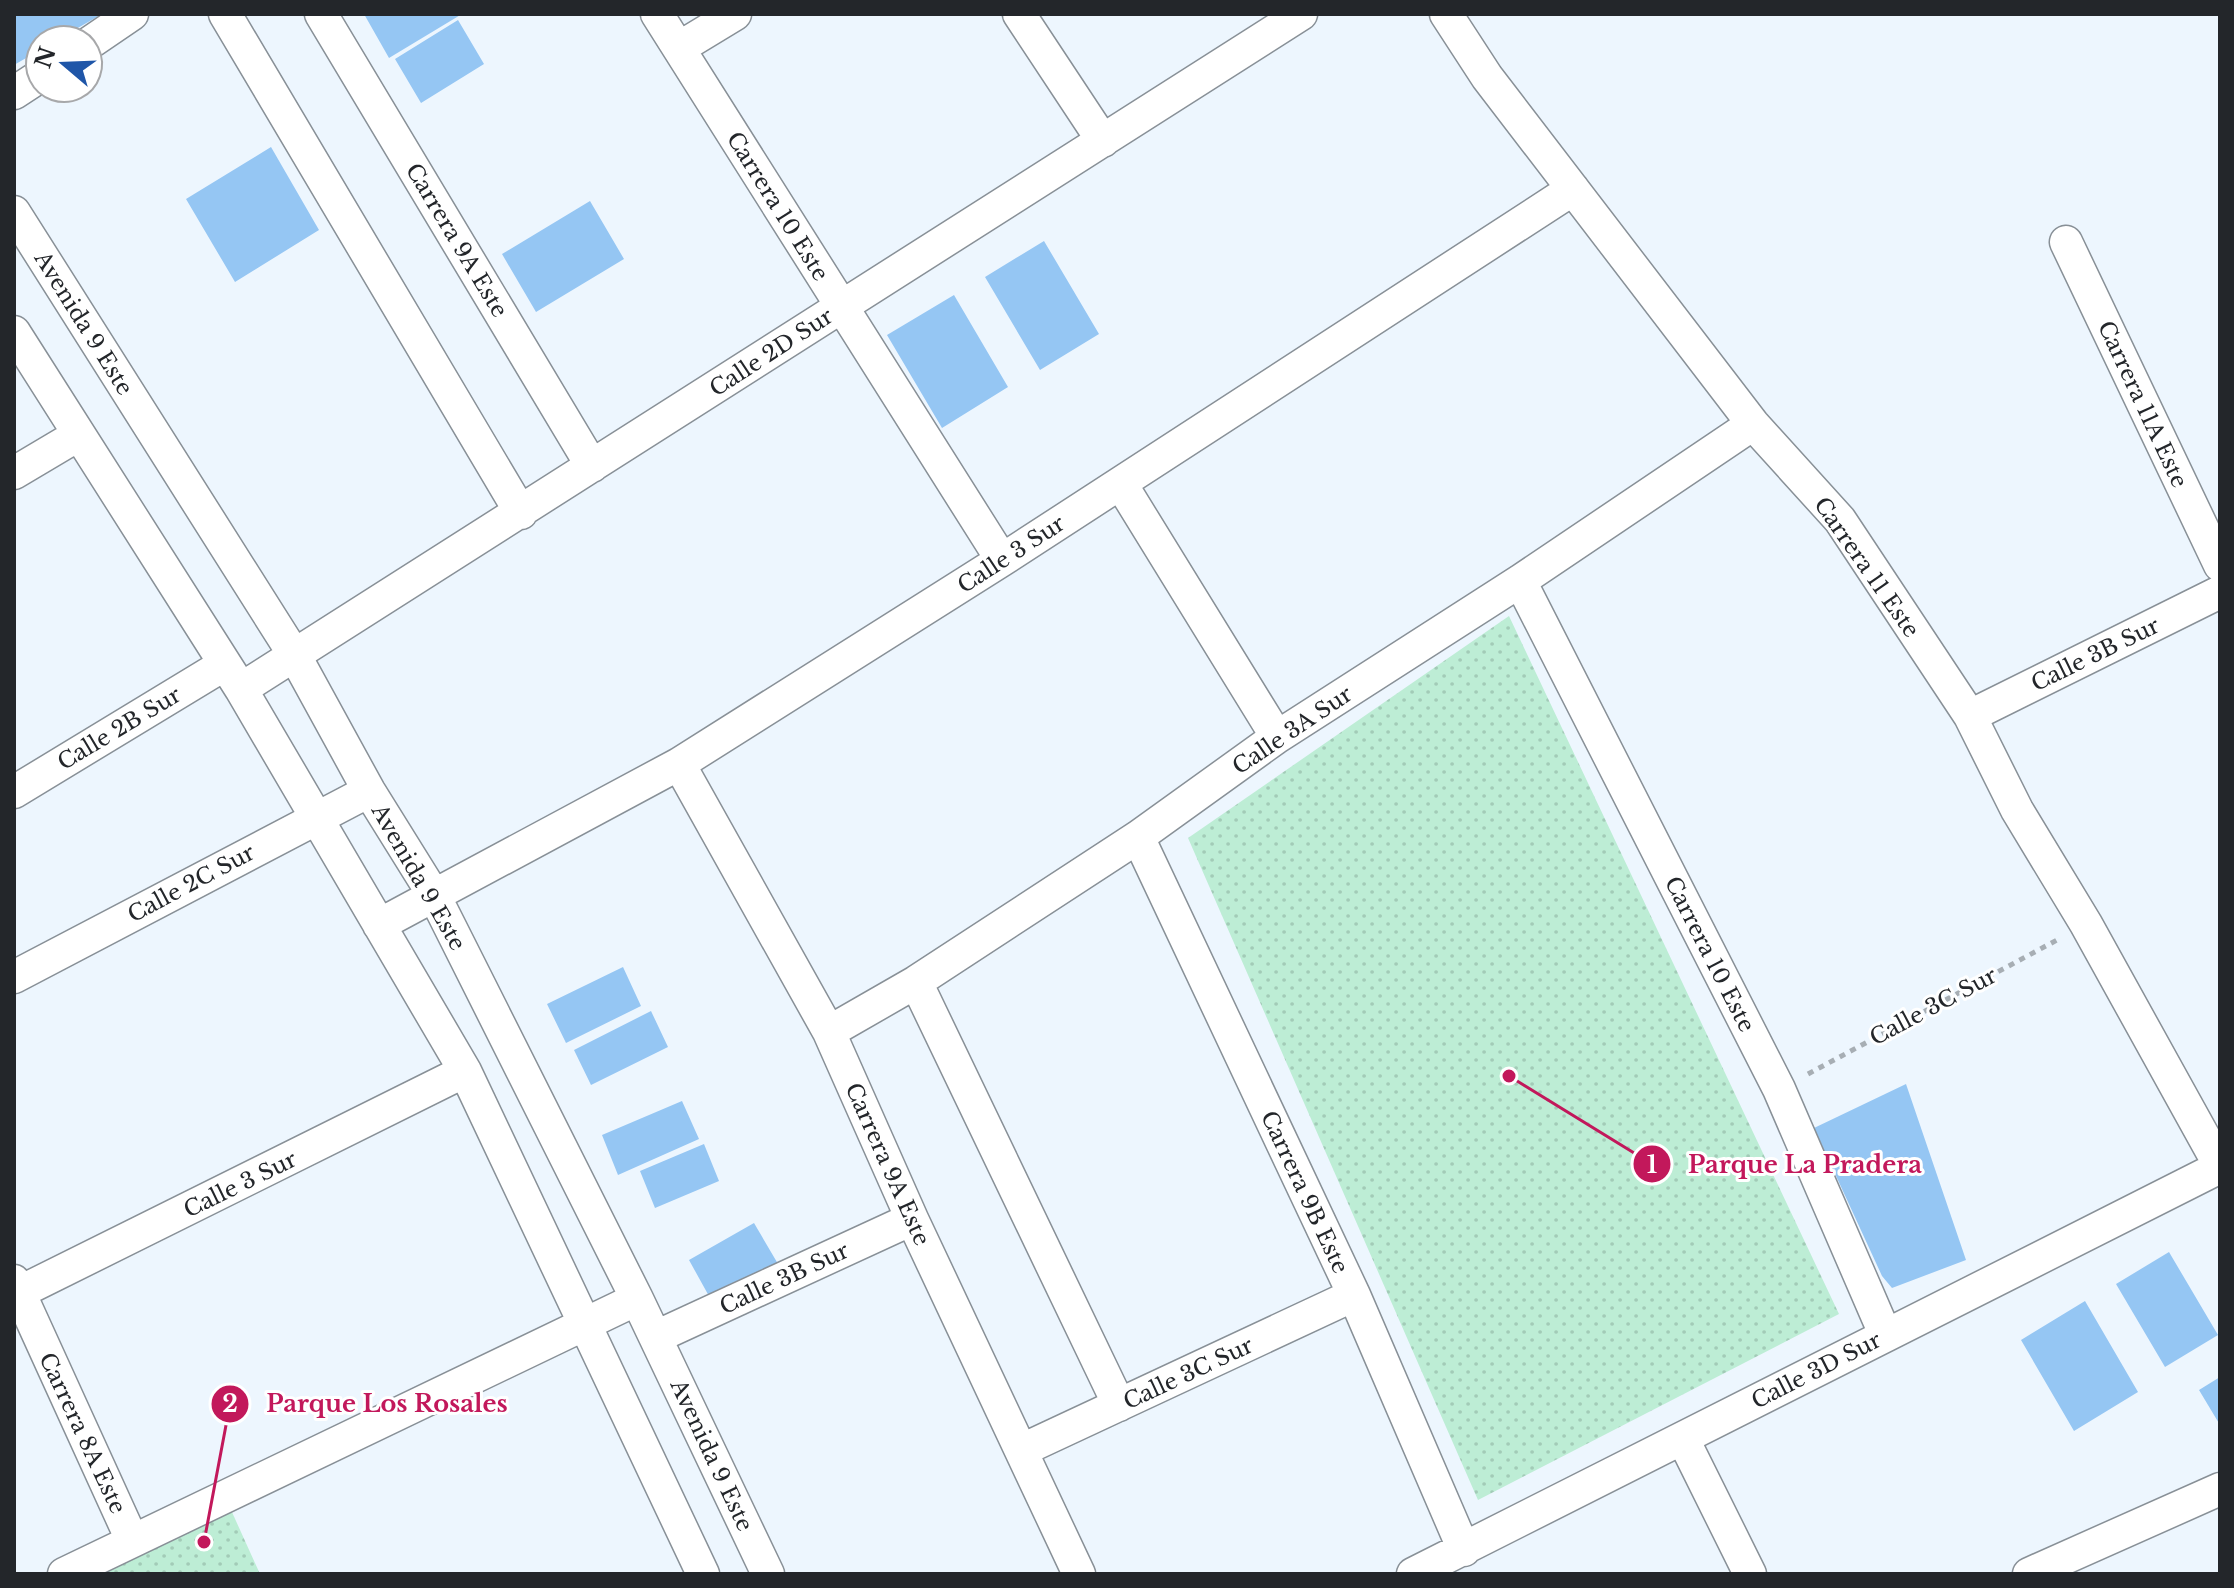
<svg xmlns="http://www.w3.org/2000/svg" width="2234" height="1588" font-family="'Libre Baskerville',serif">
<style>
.park{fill:url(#park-dots)}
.building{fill:#95c6f3}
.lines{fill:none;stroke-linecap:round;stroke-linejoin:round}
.street-casing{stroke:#889097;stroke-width:35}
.path{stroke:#a7aeb4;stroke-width:5;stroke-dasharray:6 6;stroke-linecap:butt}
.street{stroke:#fff;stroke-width:32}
.labels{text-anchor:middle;stroke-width:6;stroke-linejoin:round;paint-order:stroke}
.street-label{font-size:22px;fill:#23262a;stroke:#fff}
.leader{fill:none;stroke:#c2185b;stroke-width:3}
.callout-dot{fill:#c2185b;stroke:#fff;stroke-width:3}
.mark-label{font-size:24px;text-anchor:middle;font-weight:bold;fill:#fff}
.callout-label{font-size:24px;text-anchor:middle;font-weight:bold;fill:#c2185b;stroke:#fff;stroke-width:6;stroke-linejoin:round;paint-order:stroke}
</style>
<defs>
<pattern id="park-dots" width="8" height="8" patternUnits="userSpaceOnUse" patternTransform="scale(2)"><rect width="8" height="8" fill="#bdedd5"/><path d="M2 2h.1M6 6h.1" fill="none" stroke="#a2cbb7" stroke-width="1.8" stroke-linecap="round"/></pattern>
</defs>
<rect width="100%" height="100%" fill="#edf6fe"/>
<!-- park -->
<path class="park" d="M1509,616L1839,1314L1478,1500L1188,838Z
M231,1510L260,1574H95Z"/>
<!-- building -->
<path class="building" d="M14,14H102L57,40H40V50L14,65Z
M364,14H462L389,58Z
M458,20L484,64L421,103L395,59Z
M271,147L319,230L235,282L186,199Z
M590,201L624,259L536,312L502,254Z
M1044,241L1099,334L1040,370L985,277Z
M954,295L1008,387L942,428L887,335Z
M623,967L641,1006L566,1043L547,1004Z
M651,1011L668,1047L591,1085L574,1050Z
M1906,1084L1966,1260L1892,1288L1882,1276L1814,1128Z
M682,1101L699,1139L618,1175L602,1135Z
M704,1144L719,1181L655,1208L640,1171Z
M754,1223L781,1269L715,1307L689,1260Z
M2169,1252L2218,1335L2165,1367L2116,1284Z
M2085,1301L2138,1392L2074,1431L2021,1340Z
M2220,1377V1425L2199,1390Z"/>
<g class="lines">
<!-- street casing -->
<g class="street-casing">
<path id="street" d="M225,14L521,513
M321,14L592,466
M657,14L1002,560
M1019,14L1103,141
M1446,14L1487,77L1753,424L1840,520L1970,716L2017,810L2086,924L2220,1166
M88,44L132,14
M679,48L735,14
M14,93L40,76
M14,212L295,656L369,791L435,897L637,1299L768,1574
M2066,242L2220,565
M14,332L241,689L465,1071L703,1574
M14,473L78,435
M1121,484L1277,737
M1520,581L1779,1089L1885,1334
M241,689L1301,14
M1970,716L2220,592
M679,764L829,1032L912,1219L1079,1574
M14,792L225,664
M1138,837L1354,1295L1464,1550
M379,925L679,764L1002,560L1573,189
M14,977L369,791
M916,982L1119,1405
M829,1032L916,982L1138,837L1277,737L1520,581L1753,424
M14,1281L132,1540
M14,1295L465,1071
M656,1337L912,1219
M1683,1439L1750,1574
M1022,1450L1354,1295
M64,1574L637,1299
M1413,1574L2220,1167
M2029,1574L2220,1489"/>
</g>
<!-- path -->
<path class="path" d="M1808,1074L2057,940"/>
<!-- street -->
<use href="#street" class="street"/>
</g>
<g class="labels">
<!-- street labels -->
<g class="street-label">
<text transform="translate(778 206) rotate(58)" y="8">Carrera 10 Este</text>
<text transform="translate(457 240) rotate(59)" y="8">Carrera 9A Este</text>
<text transform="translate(84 323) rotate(58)" y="8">Avenida 9 Este</text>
<text transform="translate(771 352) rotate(-33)" y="8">Calle 2D Sur</text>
<text transform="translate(2143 404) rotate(65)" y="8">Carrera 11A Este</text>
<text transform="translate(1011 554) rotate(-33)" y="8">Calle 3 Sur</text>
<text transform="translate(1867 567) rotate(55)" y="8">Carrera 11 Este</text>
<text transform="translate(2095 654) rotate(-26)" y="8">Calle 3B Sur</text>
<text transform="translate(119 728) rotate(-31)" y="8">Calle 2B Sur</text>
<text transform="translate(1292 730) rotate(-34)" y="8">Calle 3A Sur</text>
<text transform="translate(419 877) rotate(60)" y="8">Avenida 9 Este</text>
<text transform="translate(191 883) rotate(-28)" y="8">Calle 2C Sur</text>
<text transform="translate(1710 954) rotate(63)" y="8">Carrera 10 Este</text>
<text transform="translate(1933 1006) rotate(-28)" y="8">Calle 3C Sur</text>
<text transform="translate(888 1164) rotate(66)" y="8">Carrera 9A Este</text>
<text transform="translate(240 1184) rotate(-26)" y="8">Calle 3 Sur</text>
<text transform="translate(1305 1192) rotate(65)" y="8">Carrera 9B Este</text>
<text transform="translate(784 1278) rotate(-25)" y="8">Calle 3B Sur</text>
<text transform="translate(1816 1370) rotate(-27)" y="8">Calle 3D Sur</text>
<text transform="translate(1188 1373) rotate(-25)" y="8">Calle 3C Sur</text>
<text transform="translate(83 1433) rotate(65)" y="8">Carrera 8A Este</text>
<text transform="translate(712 1455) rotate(65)" y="8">Avenida 9 Este</text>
</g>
</g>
<!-- callouts -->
<path class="leader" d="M1509 1076L1652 1164M204 1542L230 1404"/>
<g class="callout-dot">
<circle cx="1509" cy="1076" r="8"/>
<circle cx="204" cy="1542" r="8"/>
<circle cx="1652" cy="1164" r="20"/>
<circle cx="230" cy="1404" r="20"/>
</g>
<g class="mark-label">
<text x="1652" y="1173">1</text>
<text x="230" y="1412">2</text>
</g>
<g class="callout-label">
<text x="1805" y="1173">Parque La Pradera</text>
<text x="387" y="1412">Parque Los Rosales</text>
</g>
<!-- border -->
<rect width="2234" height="1588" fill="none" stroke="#23262a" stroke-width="32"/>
<!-- north arrow -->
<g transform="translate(64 64) rotate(289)"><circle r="38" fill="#ffffff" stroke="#a7a8aa" stroke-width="2"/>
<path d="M0-6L14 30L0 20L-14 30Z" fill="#1f56a8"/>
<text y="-12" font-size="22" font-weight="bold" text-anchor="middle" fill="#23262a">N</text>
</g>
</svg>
